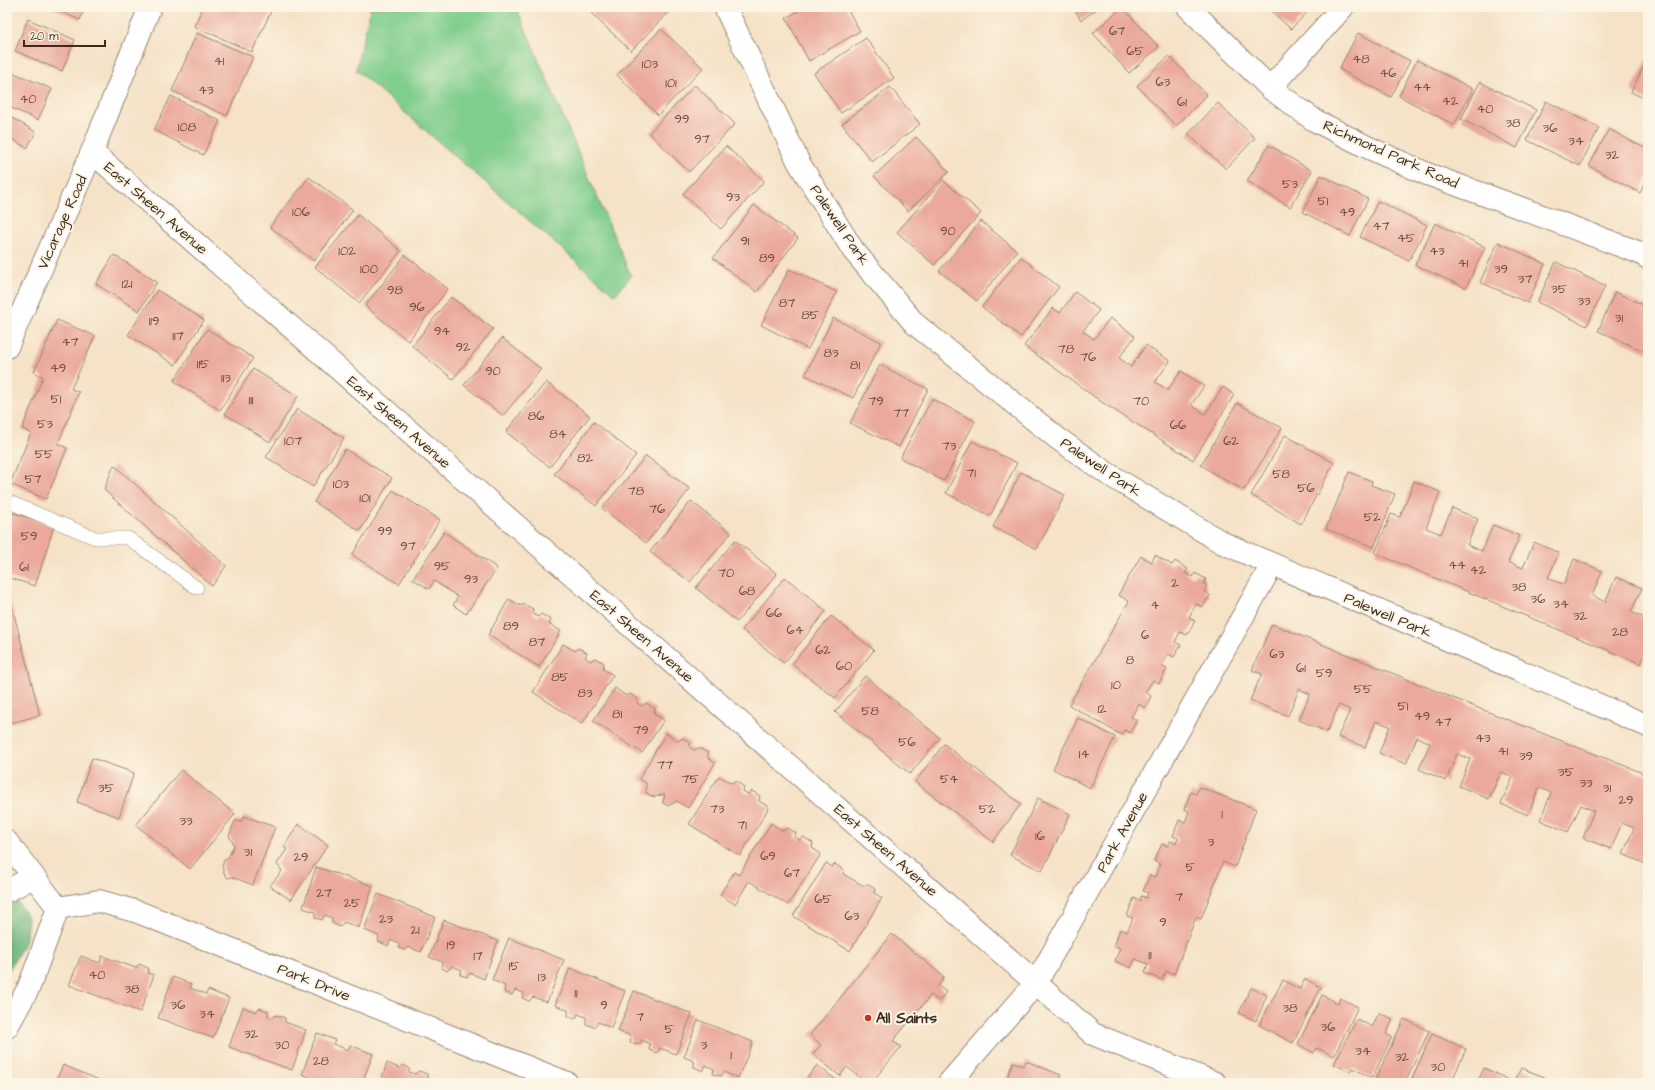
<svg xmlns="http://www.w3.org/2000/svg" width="1655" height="1090" font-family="'Architects Daughter',sans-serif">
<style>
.green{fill:#80ce8d;stroke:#5e7c56}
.forest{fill:#68b178;stroke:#526e4b}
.building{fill:#eaa99b}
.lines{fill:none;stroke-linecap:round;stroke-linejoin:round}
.lane-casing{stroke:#988672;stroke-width:14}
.street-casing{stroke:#988672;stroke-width:24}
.lane{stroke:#fff;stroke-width:13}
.street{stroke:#fff;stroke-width:22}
.poi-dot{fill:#c8321e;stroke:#fcf5e5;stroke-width:1.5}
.labels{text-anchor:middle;stroke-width:4;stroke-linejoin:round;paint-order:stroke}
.number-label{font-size:13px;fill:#674a3d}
.street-label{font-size:15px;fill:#3b2a1e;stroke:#fcf5e5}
.poi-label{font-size:15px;font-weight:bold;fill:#3b2a1e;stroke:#fcf5e5;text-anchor:start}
</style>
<rect width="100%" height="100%" fill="#fcf5e5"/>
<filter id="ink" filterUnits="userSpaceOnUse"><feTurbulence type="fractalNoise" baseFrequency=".025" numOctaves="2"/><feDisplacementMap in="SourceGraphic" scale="8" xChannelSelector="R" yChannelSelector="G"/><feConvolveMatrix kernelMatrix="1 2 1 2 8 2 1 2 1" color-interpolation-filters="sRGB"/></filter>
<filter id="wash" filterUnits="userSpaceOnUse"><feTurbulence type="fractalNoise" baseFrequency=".012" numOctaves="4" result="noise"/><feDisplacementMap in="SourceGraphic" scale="16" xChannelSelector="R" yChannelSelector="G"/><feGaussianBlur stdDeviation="0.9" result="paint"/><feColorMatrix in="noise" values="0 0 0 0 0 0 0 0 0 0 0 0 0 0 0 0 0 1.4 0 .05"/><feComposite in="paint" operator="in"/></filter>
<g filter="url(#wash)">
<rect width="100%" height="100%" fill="#f5e2c7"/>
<!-- green -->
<path class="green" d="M371,7H516L631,276L615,295L356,70Z"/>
<!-- forest -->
<path class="forest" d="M7,887L28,917L26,941L7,973Z"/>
<g id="blocks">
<!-- building -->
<path class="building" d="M50,7H85L80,20Z
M203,7H273L252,52L194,26Z
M598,7H673L631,51L592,14Z
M805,7H846L860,31L809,61L786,18Z
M1073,7H1100L1081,20Z
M1122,7L1159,47L1129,73L1093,33Z
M1267,7H1312L1291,29Z
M28,19L75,40L62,71L15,51Z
M661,29L703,68L658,115L617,75Z
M197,33L253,57L227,116L172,91Z
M1358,33L1410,61L1391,97L1339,69Z
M866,38L894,78L841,113L814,73Z
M1169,56L1207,95L1176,126L1137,86Z
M1648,57V100L1631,92Z
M1417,60L1473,89L1454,125L1399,96Z
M7,70L52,89L38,120L7,106Z
M1480,82L1536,110L1517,148L1461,119Z
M695,85L735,124L689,172L649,133Z
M890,87L920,124L872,162L842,124Z
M171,96L220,121L203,155L154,130Z
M1546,101L1599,128L1580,166L1527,140Z
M1218,103L1255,138L1226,169L1188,134Z
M7,115L36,132L27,148L7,136Z
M1609,129L1648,150V177L1640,193L1589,166Z
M916,137L949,172L908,211L874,176Z
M1269,145L1312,171L1290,207L1247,181Z
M726,146L764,181L721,229L683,194Z
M1321,175L1368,199L1350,236L1303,212Z
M309,177L353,210L314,261L270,227Z
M943,180L981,213L934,265L897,232Z
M1378,201L1427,225L1409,261L1360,237Z
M754,205L798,238L757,292L713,258Z
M358,215L401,251L359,303L315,267Z
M981,221L1017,251L977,301L939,271Z
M1435,223L1485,247L1466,288L1415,265Z
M1498,242L1545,264L1528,303L1480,282Z
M114,255L157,282L139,311L96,284Z
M405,255L448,289L408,341L365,306Z
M1021,257L1059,287L1021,337L982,307Z
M1556,262L1605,286L1587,326L1537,302Z
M789,269L837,292L808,349L761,325Z
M157,290L204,320L175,365L128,335Z
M1075,292L1099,310L1083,331L1094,339L1110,318L1135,336L1119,358L1131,367L1146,345L1157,353L1170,361L1155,382L1168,390L1181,371L1204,386L1191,405L1205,414L1223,387L1234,395L1193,460L1103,403L1024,346L1053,308L1060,313Z
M1615,292L1648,307V353L1598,331Z
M451,297L493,329L453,379L412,346Z
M833,318L881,342L853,398L805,375Z
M57,320L95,336L71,389L79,392L58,444L67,448L46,499L10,484L31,433L22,429L43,377L34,372Z
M207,329L253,358L220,410L174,381Z
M502,338L541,369L503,416L464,385Z
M880,365L928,389L899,447L850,423Z
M253,369L298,396L270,442L225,414Z
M546,382L590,416L550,467L506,432Z
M932,399L975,421L944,481L900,458Z
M1237,403L1282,428L1244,490L1223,479L1201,465Z
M297,409L344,438L313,487L266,457Z
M594,422L636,455L596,506L554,474Z
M1285,435L1334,463L1301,524L1251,495Z
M972,441L1017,463L990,516L946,493Z
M345,449L392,478L360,531L314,502Z
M646,456L690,489L646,543L602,508Z
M114,465L226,566L212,586L104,490Z
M1021,472L1065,495L1037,549L993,527Z
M1349,472L1372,481L1371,485L1395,494L1374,547L1326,529Z
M1414,481L1440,492L1426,528L1441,534L1452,508L1478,519L1467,545L1482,551L1493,525L1520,536L1508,562L1523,568L1534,542L1559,553L1548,578L1557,582L1564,584L1574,559L1602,571L1592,596L1599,599L1605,602L1616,577L1642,588L1631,612L1645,618L1648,611V647L1641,664L1375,553L1391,514L1400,517Z
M393,490L440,520L399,584L352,555Z
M691,501L731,533L690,582L650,552Z
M7,511L54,526L35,586L7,577Z
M444,532L497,568L466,614L453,605L458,597L445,588L434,581L429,589L413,579Z
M735,540L777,574L737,622L696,588Z
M1155,555L1172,565L1175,561L1188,569L1185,573L1193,577L1195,573L1206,579L1204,584L1207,586L1204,591L1210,595L1203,607L1196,604L1189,617L1195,621L1187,635L1180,632L1175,642L1181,645L1174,657L1168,654L1161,666L1167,669L1159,683L1153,680L1145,692L1151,696L1145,708L1139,704L1131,717L1137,720L1130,733L1124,730L1121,735L1069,705L1129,601L1118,595L1141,556L1152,562Z
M785,577L826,611L784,663L742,630Z
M7,599H10L40,715L7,724Z
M509,599L521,606L524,604L533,609L532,613L538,617L541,614L551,620L549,624L561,631L539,667L488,635Z
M831,616L874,650L835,698L792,664Z
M1272,624L1463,702L1648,775V865L1623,854L1634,828L1622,823L1611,849L1583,838L1594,811L1581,805L1568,832L1540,820L1551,793L1545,790L1539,788L1528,815L1501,804L1513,777L1501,772L1489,799L1459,786L1470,759L1457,754L1446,781L1419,769L1430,743L1417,737L1406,764L1379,753L1390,726L1376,721L1365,747L1338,737L1350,710L1339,705L1327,732L1299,720L1310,694L1299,689L1288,716L1250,700L1262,674L1252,670Z
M563,644L575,651L579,648L587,653L585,657L590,661L595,658L604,663L603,669L613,675L582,724L533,692Z
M865,676L940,738L910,774L835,712Z
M615,688L626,696L630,694L638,699L637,703L640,705L642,706L646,703L655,709L654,714L664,720L642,753L593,721Z
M1078,718L1115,737L1090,788L1053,769Z
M666,733L678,741L683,738L691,743L689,747L694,750L699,748L708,753V758L715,763L688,808L677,801L668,806L663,803L665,794L654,797L646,793V783L639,779Z
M944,744L1021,804L993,842L915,782Z
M92,758L134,773L119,817L77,802Z
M181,770L235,814L190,869L136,825Z
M719,776L731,783L736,781L744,787L743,791L748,794L752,791L760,796L759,801L769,807L740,856L689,824Z
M1199,787L1256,809L1235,867L1223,862L1201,919L1196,917L1174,974L1166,971L1162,980L1145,973L1148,964L1135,959L1131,968L1115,961L1120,948L1114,946L1120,929L1127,932L1133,918L1127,916L1134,898L1140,901L1141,896L1146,898L1148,893L1143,891L1150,875L1155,877L1160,864L1154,861L1162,844L1168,846L1170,841L1176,844L1178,838L1173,836L1179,820L1185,822L1188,814L1189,811L1184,809L1191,792L1196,794Z
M1038,798L1070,814L1042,871L1010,855Z
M244,816L275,827L253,885L232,877L228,878L225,875L222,867L224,860L228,858L234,845L229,836L235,821H242Z
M771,823L783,831L788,828L796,833L794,837L799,840L803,837L813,843L812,848L821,854L788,905L749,881L735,904L720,895L734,872L739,875Z
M298,824L328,845L291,900L270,886L282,871L277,864L287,849L284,847Z
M826,863L832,867L835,864L844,870L843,874L864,886L867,884L875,889L874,893L882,898L850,951L793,916Z
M316,867L373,886L359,928L344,922L340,927L332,923V918L325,915L322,920L315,918V912L303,908Z
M378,894L435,917L421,952L408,947L404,950L399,948V944L391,940L388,946L378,941L379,936L364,930Z
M444,920L498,941L484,979L470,973L467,977L460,975L462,970L452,966L447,971L442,968L443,962L429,957Z
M892,934L944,977L938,986L946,992L939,1001L931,995L893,1041L901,1047L871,1083H867L847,1067L840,1076L813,1054L821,1045L810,1035Z
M509,938L564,960L547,1002L533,997L529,1001L522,998L524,993L515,990L512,995L504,992L505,986L492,980Z
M81,956L100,963L102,956L136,968L139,964L148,968V973L154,975L140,1012L69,985Z
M570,968L625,991L611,1028L598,1022L594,1027L586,1024V1017L578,1014L575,1019L568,1016V1010L555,1005Z
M173,977L191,984L190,988L206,994L208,990L229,998L213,1038L158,1018Z
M1305,979L1321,987L1293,1043L1259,1025L1283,980L1300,989Z
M1251,988L1267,995L1256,1021L1239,1013Z
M634,991L692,1014L676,1054L660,1048L657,1053L649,1050L650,1044L642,1040L639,1045L630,1043L631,1036L618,1031Z
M1322,995L1338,1003L1340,998L1358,1007L1334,1056L1317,1048L1314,1053L1298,1044Z
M243,1007L256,1012L259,1008L268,1011V1016L272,1018L276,1015L285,1018V1022L306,1030L292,1070L229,1047Z
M1379,1013L1393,1019L1386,1034L1392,1037L1372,1078L1353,1068L1351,1072L1334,1064L1357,1019L1372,1027Z
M1404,1019L1429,1031L1405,1083H1381L1375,1080Z
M698,1020L753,1042L738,1078L724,1072L721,1076L713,1074L714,1069L706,1065L703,1071L694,1067V1061L684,1057Z
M317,1033L335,1040L333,1044L348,1050L350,1045L373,1054L362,1083H327L302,1074Z
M1432,1034L1466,1049L1451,1083H1410Z
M1026,1061L1061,1075L1060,1079L1069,1083H1005L1013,1062L1024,1066Z
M387,1063L399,1068L403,1065L409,1068V1072L415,1074L419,1071L427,1074L428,1079L436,1083H380Z
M63,1065L99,1080L97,1083H55Z
M817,1065L840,1083H803Z
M1484,1068L1511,1081L1510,1083H1477Z
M1521,1068L1560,1083H1514Z"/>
</g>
</g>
<g filter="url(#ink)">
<use href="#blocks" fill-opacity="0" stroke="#988672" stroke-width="1"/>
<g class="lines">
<!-- lane casing -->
<g class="lane-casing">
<path id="lane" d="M7,501L95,538H128L197,588"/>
</g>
<!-- street casing -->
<g class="street-casing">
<path id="street" d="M725,7L799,163L853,250L915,324L1057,438L1108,474L1223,543L1648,726
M1188,7L1270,88L1314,120L1367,147L1427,174L1518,207L1640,253L1648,258
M1270,88L1343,7
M92,152L1036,983L1093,1034L1215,1083
M7,347L92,152L150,7
M7,842L58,908
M7,891L33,877
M58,908L99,901L138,912L567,1083
M7,1027L29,987L58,908
M949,1083L1036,983L1272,565"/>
</g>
<!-- lane -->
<use href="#lane" class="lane"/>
<!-- street -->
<use href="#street" class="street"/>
</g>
</g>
<!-- markers -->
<circle class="poi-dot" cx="868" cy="1018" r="4"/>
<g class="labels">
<!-- number labels -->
<g class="number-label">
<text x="1117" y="35">67</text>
<text x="1135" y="55">65</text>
<text x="1361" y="63">48</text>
<text x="219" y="65">41</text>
<text x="650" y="68">103</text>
<text x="1388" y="77">46</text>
<text x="1163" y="86">63</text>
<text x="671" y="87">101</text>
<text x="1422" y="91">44</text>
<text x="206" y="94">43</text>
<text x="28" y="103">40</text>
<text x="1450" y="105">42</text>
<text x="1182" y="106">61</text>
<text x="1485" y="113">40</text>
<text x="682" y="123">99</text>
<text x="1513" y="127">38</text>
<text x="187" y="131">108</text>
<text x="1550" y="132">36</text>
<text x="702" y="143">97</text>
<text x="1576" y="145">34</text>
<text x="1612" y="159">32</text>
<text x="1290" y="188">53</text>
<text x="733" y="201">93</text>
<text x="1323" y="205">51</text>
<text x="301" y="216">106</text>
<text x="1347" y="216">49</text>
<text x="1381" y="230">47</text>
<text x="948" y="235">90</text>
<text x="1406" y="242">45</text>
<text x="745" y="245">91</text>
<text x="347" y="255">102</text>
<text x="1437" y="255">43</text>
<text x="767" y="262">89</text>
<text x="1463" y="267">41</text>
<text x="369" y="273">100</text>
<text x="1501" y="273">39</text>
<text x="1525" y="283">37</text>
<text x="127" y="288">121</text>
<text x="1559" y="293">35</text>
<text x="395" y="294">98</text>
<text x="1584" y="305">33</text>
<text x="787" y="307">87</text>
<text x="417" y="311">96</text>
<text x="810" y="319">85</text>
<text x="1619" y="322">31</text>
<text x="154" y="325">119</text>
<text x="442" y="335">94</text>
<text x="178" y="340">117</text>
<text x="70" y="346">47</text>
<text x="463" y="351">92</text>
<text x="1066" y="353">78</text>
<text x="831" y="357">83</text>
<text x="1088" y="361">76</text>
<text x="203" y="368">115</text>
<text x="855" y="369">81</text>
<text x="58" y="372">49</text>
<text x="493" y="375">90</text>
<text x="226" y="382">113</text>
<text x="56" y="403">51</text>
<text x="251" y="404">111</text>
<text x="876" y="405">79</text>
<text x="1141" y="405">70</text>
<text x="901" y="417">77</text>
<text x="536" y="420">86</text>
<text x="45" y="428">53</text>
<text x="1178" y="429">66</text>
<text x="558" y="438">84</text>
<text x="293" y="445">107</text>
<text x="1231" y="445">62</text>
<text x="949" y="450">73</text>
<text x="44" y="458">55</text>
<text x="585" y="462">82</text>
<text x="971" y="477">71</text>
<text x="1281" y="478">58</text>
<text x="33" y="483">57</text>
<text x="341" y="488">103</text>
<text x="1306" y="492">56</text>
<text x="636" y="495">78</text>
<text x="365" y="502">101</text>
<text x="657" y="513">76</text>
<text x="1372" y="521">52</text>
<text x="385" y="535">99</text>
<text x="29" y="540">59</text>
<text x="408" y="550">97</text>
<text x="1457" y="569">44</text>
<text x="442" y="570">95</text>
<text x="24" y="571">61</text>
<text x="1478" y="574">42</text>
<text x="726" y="577">70</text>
<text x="471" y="583">93</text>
<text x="1175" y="587">2</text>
<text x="1519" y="591">38</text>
<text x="747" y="595">68</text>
<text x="1538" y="603">36</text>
<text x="1561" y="608">34</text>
<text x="1155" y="609">4</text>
<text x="774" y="617">66</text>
<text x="1580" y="620">32</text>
<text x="511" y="630">89</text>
<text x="795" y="634">64</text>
<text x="1620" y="636">28</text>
<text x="1145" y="639">6</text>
<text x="537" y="646">87</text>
<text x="823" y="654">62</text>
<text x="1277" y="658">63</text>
<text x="1130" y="664">8</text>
<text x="844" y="670">60</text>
<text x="1301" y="672">61</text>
<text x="1324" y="677">59</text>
<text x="560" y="681">85</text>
<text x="1116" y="689">10</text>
<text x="1363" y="693">55</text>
<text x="585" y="697">83</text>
<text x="1403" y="710">51</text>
<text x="1102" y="713">12</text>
<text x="870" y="715">58</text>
<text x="617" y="718">81</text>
<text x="1422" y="720">49</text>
<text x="1443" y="726">47</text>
<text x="641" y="734">79</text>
<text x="1483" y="742">43</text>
<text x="907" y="746">56</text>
<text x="1503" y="755">41</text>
<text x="1084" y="758">14</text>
<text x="1526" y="760">39</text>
<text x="665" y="769">77</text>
<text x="1566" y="776">35</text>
<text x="690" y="783">75</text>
<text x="949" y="783">54</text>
<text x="1586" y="787">33</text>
<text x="106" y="792">35</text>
<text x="1607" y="792">31</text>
<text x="1626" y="804">29</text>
<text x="717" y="813">73</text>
<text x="987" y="813">52</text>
<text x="1222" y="818">1</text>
<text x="186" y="825">33</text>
<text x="742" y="829">71</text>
<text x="1040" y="840">16</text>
<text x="1211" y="846">3</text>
<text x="248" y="856">31</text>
<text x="768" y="860">69</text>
<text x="301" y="861">29</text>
<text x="1190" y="871">5</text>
<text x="792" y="877">67</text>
<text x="324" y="897">27</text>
<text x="1179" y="901">7</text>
<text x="823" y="903">65</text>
<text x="352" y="907">25</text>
<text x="852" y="920">63</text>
<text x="386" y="923">23</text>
<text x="1163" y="926">9</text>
<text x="415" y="934">21</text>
<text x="451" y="949">19</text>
<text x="1150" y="959">11</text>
<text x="478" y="960">17</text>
<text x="514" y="970">15</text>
<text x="97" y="979">40</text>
<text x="542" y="981">13</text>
<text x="132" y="993">38</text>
<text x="576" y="997">11</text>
<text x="178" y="1009">36</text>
<text x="604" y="1009">9</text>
<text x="1290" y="1012">38</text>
<text x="207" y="1018">34</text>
<text x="640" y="1021">7</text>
<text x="1328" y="1031">36</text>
<text x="669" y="1033">5</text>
<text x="251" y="1038">32</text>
<text x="282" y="1049">30</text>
<text x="704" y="1049">3</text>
<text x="1363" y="1055">34</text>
<text x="731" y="1059">1</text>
<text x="1402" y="1061">32</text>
<text x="321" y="1065">28</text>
<text x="1438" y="1071">30</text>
</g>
<!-- street labels -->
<g class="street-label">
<text transform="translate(1391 154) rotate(24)" y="5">Richmond Park Road</text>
<text transform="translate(156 208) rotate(41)" y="5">East Sheen Avenue</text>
<text transform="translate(62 222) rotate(-66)" y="5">Vicarage Road</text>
<text transform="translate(840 225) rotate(56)" y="5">Palewell Park</text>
<text transform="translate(399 422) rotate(41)" y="5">East Sheen Avenue</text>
<text transform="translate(1101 467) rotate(34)" y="5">Palewell Park</text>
<text transform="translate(1388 615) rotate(23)" y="5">Palewell Park</text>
<text transform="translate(642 636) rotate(41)" y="5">East Sheen Avenue</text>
<text transform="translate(1122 832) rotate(-61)" y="5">Park Avenue</text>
<text transform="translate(886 850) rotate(41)" y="5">East Sheen Avenue</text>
<text transform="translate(314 982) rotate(22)" y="5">Park Drive</text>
</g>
<!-- poi labels -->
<g class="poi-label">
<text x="876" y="1023">All Saints</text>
</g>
</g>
<!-- margin -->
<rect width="1655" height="1090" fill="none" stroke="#fcf5e5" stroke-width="24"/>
<!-- scale -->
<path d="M24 40v6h81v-6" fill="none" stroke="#3b2a1e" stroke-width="2"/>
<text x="30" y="40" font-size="12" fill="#3b2a1e" stroke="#fcf5e5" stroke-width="3" paint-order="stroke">20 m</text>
</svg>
